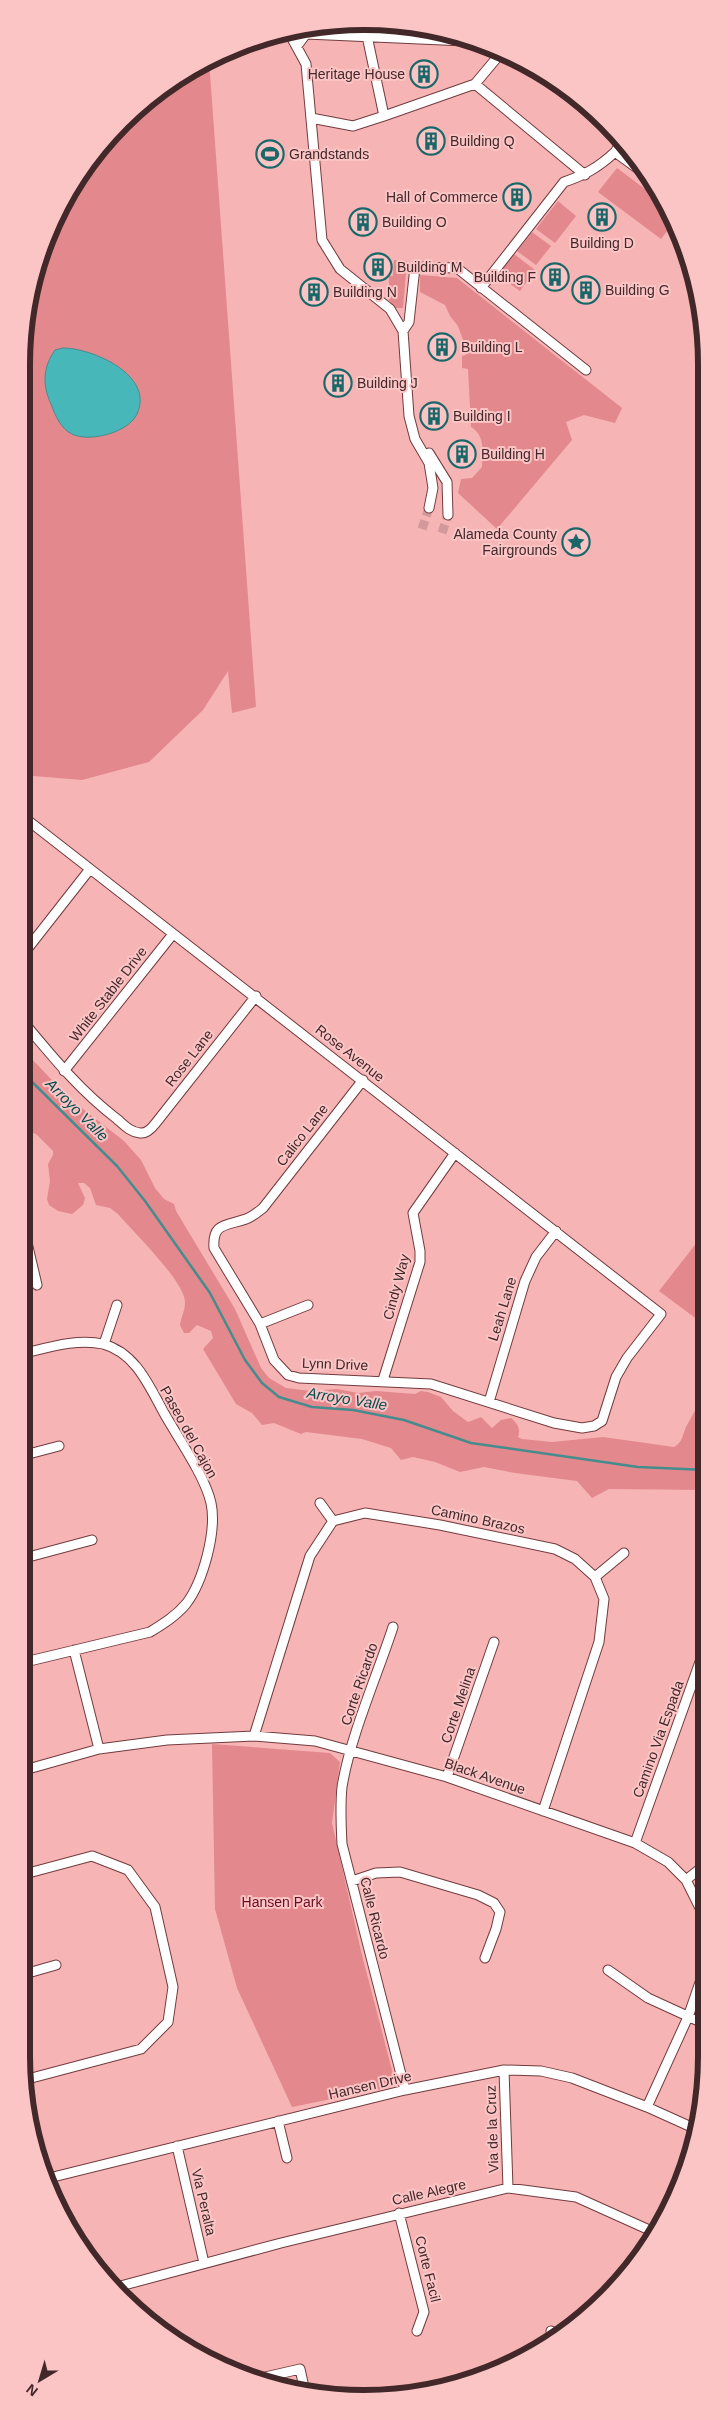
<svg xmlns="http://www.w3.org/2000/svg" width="728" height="2420" font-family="Helvetica,sans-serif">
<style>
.green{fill:#e3888c}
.water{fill:#48b7b9;stroke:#468c8e}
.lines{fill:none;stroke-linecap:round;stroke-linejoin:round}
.stream{stroke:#468c8e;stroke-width:2.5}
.street-tunnel{stroke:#d39899;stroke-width:9;stroke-dasharray:9 4.5;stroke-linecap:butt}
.street-casing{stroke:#723b3e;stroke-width:11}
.street{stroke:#fff;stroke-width:9}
.labels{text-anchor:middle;stroke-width:4;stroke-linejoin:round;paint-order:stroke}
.poi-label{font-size:14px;fill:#422829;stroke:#fbc5c6;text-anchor:start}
.street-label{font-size:14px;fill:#422829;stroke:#fbc5c6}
.park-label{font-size:14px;fill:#690c1f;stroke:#fbc5c6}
.water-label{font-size:15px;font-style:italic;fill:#054b4c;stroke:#fbc5c6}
.rim{fill:none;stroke:#422829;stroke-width:6}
</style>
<rect width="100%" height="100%" fill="#f7b4b5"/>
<!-- green -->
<path class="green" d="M209,60L256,707L232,713L228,671L203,710L149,762L82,780L21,775V364C23,342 23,318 28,296C48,206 99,134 172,80C183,72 197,66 209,60Z
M617,168L661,201L674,222L661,239L598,192Z
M558,201L576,216L555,243L536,229Z
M532,232L551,246L536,265L517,251Z
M514,254L535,270L520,291L498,275Z
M394,260L407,261L403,308H395L389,300V276H393Z
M420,275L457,278L622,408L615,423L584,415L566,422L572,440L497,529L458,493L461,479L472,478L482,467C482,452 486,436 471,427L468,369L462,368V356L466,355V348L458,326L450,316L445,305L420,292Z
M21,1045L28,1055L69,1098L124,1141L141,1160L155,1188L164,1199L174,1204L176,1211L235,1309L261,1368L269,1378L286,1388L311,1391L337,1389L358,1393L376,1391L415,1394L421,1391L428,1392L441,1397L453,1411L468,1422L481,1417L492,1428L501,1420L511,1418C517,1423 521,1428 518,1437L522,1439L552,1442L603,1437L674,1447C683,1442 682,1436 686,1427C694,1412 702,1400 706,1383V1490L609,1489L592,1498L577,1481L515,1473L484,1467L460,1472L435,1462L413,1457L401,1460L391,1448L362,1439L306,1432L301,1434L274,1423L262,1425L252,1413L236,1404L203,1349L213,1338L211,1331L197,1325L189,1333H184L180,1325C181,1318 185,1310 185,1303C186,1282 132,1231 118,1214L110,1208L96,1205L90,1188L84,1183H78L85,1198L83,1205L72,1214L58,1211L49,1205L47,1199L50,1181L48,1164L53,1155V1151L36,1134L21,1129Z
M705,1232L706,1326L659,1291Z
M212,1744L330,1753L340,1762L332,1823L361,1951L393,2074V2080L386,2088L292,2107L237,1988L215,1909Z"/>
<!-- water -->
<path class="water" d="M63,348C92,348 155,375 137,414C129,432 90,443 72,434C61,429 55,415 51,404C42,385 43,367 55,350Z"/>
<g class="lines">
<!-- stream -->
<path class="stream" d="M21,1071L117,1166L145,1201L210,1293L245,1360L262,1383L279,1397L312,1407L353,1410L404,1420L471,1443L638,1467L706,1470"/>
<!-- street-tunnel -->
<path class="street-tunnel" d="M422,529L429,508
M442,533L448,515"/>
<!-- street casing -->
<g class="street-casing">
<path id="street" d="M288,31L306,64L322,240L340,269L390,309L403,331L409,416L415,439L429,463L433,488L429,508
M306,34L465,41
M349,36L360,22
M367,36L384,116
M297,46L312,26
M475,84L585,175
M311,118L353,126L384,116L475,84L500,54
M615,152L623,140
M481,288L564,182C585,175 599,167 615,152L644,173
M403,331L409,322L415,267L457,268L586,370
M429,453L447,482L448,515
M21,815C234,982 448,1147 661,1314L627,1358L616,1377L602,1421L594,1426L582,1428L554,1423L431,1384L299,1378L288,1375L274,1360L260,1324L214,1248C212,1222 227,1226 246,1219C252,1217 258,1212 263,1208L363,1080
M21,957L90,869
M21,1019C51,1055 79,1090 117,1119C124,1125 130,1132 140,1133C146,1134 151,1129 155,1124L256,996
M64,1071L173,934
M21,1217L37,1285
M260,1324L308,1305
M104,1344L117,1305
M21,1354C47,1348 77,1338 103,1344C136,1353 149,1386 164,1413C178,1438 205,1476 211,1503C217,1531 203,1582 186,1604C176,1616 163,1624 150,1632L21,1663
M383,1380L420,1262V1251L413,1213L455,1153
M489,1402L525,1281L536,1257L556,1231
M21,1456L59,1446
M320,1503L333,1521
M21,1559L92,1540
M595,1577L624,1553
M393,1627C377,1676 350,1737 342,1787C340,1806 341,1825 342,1844L405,2090
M74,1650L99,1749
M254,1736L310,1556L333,1521L365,1513L440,1525L555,1549L575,1559L595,1577L604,1599L599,1642L543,1811
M21,1771L99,1749L167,1740L254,1736L315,1741L447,1777L635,1843L668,1862L686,1880L700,1908L705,1928L706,1965L688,2017L647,2107
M447,1777L494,1642
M635,1843L706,1645
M21,1875L92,1856L128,1870L155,1907L173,1987L168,2022L141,2049L24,2080
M686,1880L706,1864
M352,1881L376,1873L400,1872L478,1895L494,1903L500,1912L496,1929L485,1958
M608,1970L648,1998L707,2025
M21,1975L56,1965
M504,2070L508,2188
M278,2121L287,2158
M177,2146L204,2263
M45,2179L405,2090L504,2070L541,2071L572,2078L647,2107L698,2130
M399,2213L424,2312L417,2331
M113,2288L281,2243L508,2188L576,2197L656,2233
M551,2331L559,2336
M261,2378L300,2369L305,2392"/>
</g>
<!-- street -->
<use href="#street" class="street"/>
</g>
<!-- icons -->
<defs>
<g id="building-ring" transform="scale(1.4375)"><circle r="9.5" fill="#fbc5c6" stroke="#196769" stroke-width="1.5"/><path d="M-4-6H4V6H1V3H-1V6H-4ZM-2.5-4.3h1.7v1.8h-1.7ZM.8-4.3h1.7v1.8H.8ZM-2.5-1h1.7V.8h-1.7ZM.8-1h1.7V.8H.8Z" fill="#196769"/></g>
<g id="stadium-ring" transform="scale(1.4375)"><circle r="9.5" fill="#fbc5c6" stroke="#196769" stroke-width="1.5"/><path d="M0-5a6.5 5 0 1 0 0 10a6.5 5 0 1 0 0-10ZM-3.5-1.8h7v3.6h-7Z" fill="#196769"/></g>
<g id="sight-ring" transform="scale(1.4375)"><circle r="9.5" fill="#fbc5c6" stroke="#196769" stroke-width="1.5"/><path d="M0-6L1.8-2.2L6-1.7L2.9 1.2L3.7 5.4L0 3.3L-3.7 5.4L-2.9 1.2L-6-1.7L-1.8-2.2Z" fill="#196769"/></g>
</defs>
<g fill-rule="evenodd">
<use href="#building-ring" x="424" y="74"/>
<use href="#building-ring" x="431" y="141"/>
<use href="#stadium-ring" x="270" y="154"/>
<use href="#building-ring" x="517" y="197"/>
<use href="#building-ring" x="602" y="217"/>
<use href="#building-ring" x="363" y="222"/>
<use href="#building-ring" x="378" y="267"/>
<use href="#building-ring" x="555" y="277"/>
<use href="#building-ring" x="586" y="290"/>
<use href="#building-ring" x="314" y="292"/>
<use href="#building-ring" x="442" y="347"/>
<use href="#building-ring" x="338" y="383"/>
<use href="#building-ring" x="434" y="416"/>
<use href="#building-ring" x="462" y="454"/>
<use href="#sight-ring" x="576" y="542"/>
</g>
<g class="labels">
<!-- poi labels -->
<g class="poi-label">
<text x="405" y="79" text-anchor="end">Heritage House</text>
<text x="450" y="146">Building Q</text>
<text x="289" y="159">Grandstands</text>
<text x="498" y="202" text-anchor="end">Hall of Commerce</text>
<text x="382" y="227">Building O</text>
<text x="602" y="248" text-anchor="middle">Building D</text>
<text x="397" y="272">Building M</text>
<text x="536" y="282" text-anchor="end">Building F</text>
<text x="605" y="295">Building G</text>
<text x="333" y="297">Building N</text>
<text x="461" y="352">Building L</text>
<text x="357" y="388">Building J</text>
<text x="453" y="421">Building I</text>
<text x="481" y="459">Building H</text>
<text x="557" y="539" text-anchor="end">Alameda County<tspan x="557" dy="16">Fairgrounds</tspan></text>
</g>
<!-- street labels -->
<g class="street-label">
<text transform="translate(108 994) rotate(-52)" y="5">White Stable Drive</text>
<text transform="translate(350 1053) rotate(38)" y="5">Rose Avenue</text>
<text transform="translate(189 1058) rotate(-52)" y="5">Rose Lane</text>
<text transform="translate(302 1135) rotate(-52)" y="5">Calico Lane</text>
<text transform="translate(396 1287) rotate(-75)" y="5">Cindy Way</text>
<text transform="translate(502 1309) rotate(-73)" y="5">Leah Lane</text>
<text transform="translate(335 1364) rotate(2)" y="5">Lynn Drive</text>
<text transform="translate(189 1432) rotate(61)" y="5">Paseo del Cajon</text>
<text transform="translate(478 1519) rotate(12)" y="5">Camino Brazos</text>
<text transform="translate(359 1684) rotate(-71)" y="5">Corte Ricardo</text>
<text transform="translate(458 1705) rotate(-71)" y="5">Corte Melina</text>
<text transform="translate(658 1739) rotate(-70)" y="5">Camino Via Espada</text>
<text transform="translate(485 1776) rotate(19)" y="5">Black Avenue</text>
<text transform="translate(375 1918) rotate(76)" y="5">Calle Ricardo</text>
<text transform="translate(370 2085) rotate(-13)" y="5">Hansen Drive</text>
<text transform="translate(492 2129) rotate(-92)" y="5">Via de la Cruz</text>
<text transform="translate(429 2192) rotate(-13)" y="5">Calle Alegre</text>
<text transform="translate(204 2202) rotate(77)" y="5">Via Peralta</text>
<text transform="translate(428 2269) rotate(76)" y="5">Corte Facil</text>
</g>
<!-- park labels -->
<g class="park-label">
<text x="282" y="1907">Hansen Park</text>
</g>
<!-- water labels -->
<g class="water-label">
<text transform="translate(77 1110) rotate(45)" y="5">Arroyo Valle</text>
<text transform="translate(347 1399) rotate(9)" y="5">Arroyo Valle</text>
</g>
</g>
<!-- crop -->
<path d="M0 0H728V2420H0ZM364 30H364A334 334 0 0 1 698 364V2056A334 334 0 0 1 364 2390H364A334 334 0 0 1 30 2056V364A334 334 0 0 1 364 30Z" fill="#fbc5c6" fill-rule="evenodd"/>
<path class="rim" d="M364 30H364A334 334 0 0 1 698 364V2056A334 334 0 0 1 364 2390H364A334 334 0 0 1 30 2056V364A334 334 0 0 1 364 30Z"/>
<!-- north arrow -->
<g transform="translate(40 2380) rotate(218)" stroke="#fbc5c6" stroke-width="4" paint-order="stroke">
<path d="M0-4L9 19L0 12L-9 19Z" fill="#422829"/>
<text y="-8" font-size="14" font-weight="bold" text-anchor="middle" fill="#422829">N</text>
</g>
</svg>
